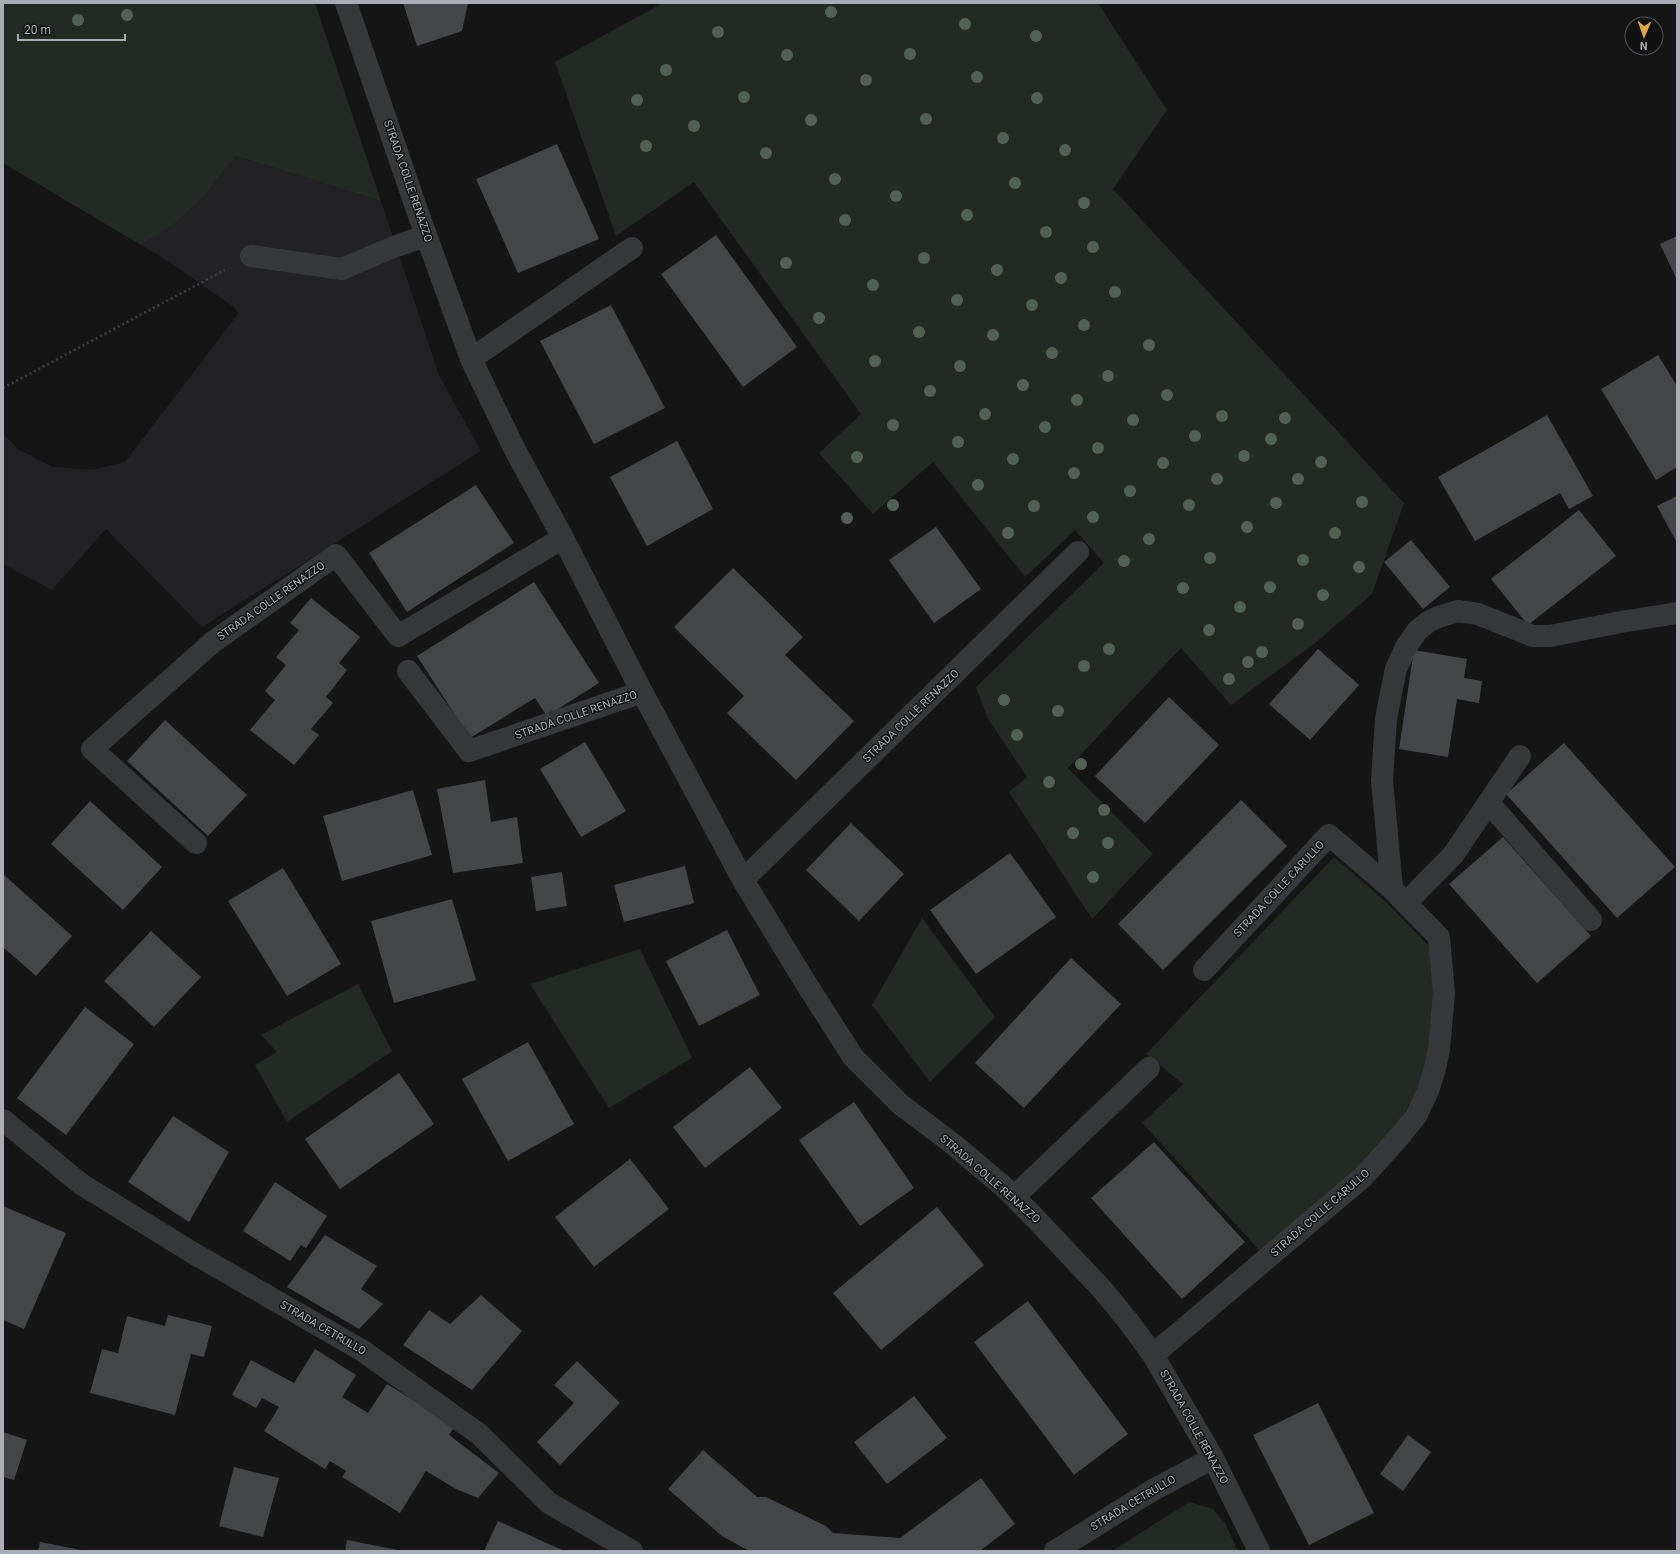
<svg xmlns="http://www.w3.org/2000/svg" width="1680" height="1554" viewBox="0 0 1680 1554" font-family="Roboto,sans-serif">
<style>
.built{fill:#222224}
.green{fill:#222a23}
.building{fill:#45464a}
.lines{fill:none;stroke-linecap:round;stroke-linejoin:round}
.path{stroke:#3d3f43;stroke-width:2.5;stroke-dasharray:2 3;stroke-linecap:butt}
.minor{stroke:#37383c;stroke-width:22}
.tree{fill:#516153}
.labels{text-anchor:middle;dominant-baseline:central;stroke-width:3;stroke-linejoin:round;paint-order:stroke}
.street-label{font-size:11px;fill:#a9adb6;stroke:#111112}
</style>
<rect width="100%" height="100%" fill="#161617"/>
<path class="built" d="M 236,156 L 381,201 L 439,375 L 481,451 L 202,627 L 106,529 L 52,590 L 3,564 L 3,434 L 18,449 L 53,467 L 92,470 L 125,462 L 238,314 L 235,308 L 171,263 L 141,245 L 171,227 L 202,198 Z"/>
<path class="green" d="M 3,3 L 315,3 L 381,201 L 236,156 L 202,198 L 171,227 L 141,245 L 3,163 Z
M 663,3 L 1098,3 L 1167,110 L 1113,189 L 1404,503 L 1372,594 L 1314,644 L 1231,705 L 1181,648 L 1068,768 L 1153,854 L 1092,919 L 1009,792 L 1027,777 L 987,717 L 976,687 L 1104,563 L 1075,530 L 1025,577 L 933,462 L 873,514 L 819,453 L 861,414 L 694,182 L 616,236 L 555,62 Z
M 1334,857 L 1388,904 L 1431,948 L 1436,1022 L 1420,1084 L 1393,1133 L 1367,1163 L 1261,1252 L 1142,1123 L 1183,1084 L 1146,1054 Z
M 922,918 L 995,1017 L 930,1082 L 872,1005 Z
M 640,949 L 692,1058 L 609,1108 L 530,984 Z
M 358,984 L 392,1051 L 287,1122 L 255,1065 L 277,1052 L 261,1035 Z
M 1189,1502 L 1213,1509 L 1225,1523 L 1238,1551 L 1112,1551 Z"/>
<path class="building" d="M 403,3 L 468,3 L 462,31 L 417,46 Z
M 557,144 L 599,239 L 518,273 L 476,179 Z
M 716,235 L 797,347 L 743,387 L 661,274 Z
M 1677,236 L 1677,280 L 1660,244 Z
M 611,305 L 665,408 L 594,444 L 540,341 Z
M 1658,355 L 1677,386 L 1677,467 L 1656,480 L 1601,389 Z
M 1547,415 L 1593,496 L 1569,509 L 1560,493 L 1475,541 L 1438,477 Z
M 677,441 L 713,509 L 647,546 L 610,477 Z
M 476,485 L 514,543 L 407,612 L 369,553 Z
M 1677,496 L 1677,543 L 1657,506 Z
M 1579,510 L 1616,556 L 1528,625 L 1491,579 Z
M 936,527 L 981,589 L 934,623 L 889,560 Z
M 1411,540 L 1450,587 L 1423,609 L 1384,562 Z
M 733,568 L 803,637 L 785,655 L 854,721 L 796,780 L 727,713 L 744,696 L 674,627 Z
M 534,582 L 599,683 L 547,716 L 535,698 L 470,738 L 417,656 Z
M 311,598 L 360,637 L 339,663 L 347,670 L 326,697 L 333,703 L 311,729 L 319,735 L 294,765 L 250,730 L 275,700 L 265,691 L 286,665 L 276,657 L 299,630 L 290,623 Z
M 1318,649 L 1359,685 L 1310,740 L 1269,704 Z
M 1414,650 L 1467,659 L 1464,678 L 1482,681 L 1479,703 L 1457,699 L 1448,757 L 1399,749 Z
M 1169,697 L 1219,745 L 1145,823 L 1095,776 Z
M 165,720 L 247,795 L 208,836 L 127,761 Z
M 585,742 L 626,811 L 581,837 L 540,769 Z
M 1564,743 L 1675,867 L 1617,918 L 1506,794 Z
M 485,780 L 491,822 L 517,817 L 523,863 L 453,873 L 437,789 Z
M 413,790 L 432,855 L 342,881 L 323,816 Z
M 1241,800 L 1287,846 L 1163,970 L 1118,924 Z
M 90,801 L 162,867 L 123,910 L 51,844 Z
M 851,823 L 904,874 L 859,921 L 806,870 Z
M 1503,837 L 1591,936 L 1537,983 L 1449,884 Z
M 1010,853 L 1056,917 L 976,974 L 930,910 Z
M 685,866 L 694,903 L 624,922 L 614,885 Z
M 283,868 L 341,964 L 287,996 L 228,901 Z
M 562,872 L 567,906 L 536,911 L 531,877 Z
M 3,874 L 72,936 L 36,976 L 3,947 Z
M 452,899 L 476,980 L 394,1003 L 371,921 Z
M 727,930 L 760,995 L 699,1026 L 666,961 Z
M 151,931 L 201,977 L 154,1027 L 104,981 Z
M 1071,958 L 1121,1004 L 1024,1108 L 975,1063 Z
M 85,1007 L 134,1044 L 66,1135 L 17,1098 Z
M 528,1042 L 574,1124 L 508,1161 L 462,1079 Z
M 750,1067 L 782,1108 L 705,1168 L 673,1127 Z
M 399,1073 L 434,1124 L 340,1189 L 305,1139 Z
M 854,1102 L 914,1188 L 860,1226 L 799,1140 Z
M 173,1116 L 229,1152 L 189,1222 L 128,1182 Z
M 1154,1142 L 1245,1242 L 1182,1299 L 1091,1198 Z
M 630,1159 L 669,1209 L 594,1267 L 555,1217 Z
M 275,1182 L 327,1216 L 306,1248 L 301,1245 L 290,1261 L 243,1231 Z
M 3,1206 L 66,1233 L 24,1329 L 3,1320 Z
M 937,1207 L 984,1265 L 881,1350 L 833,1293 Z
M 325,1235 L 377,1266 L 361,1289 L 383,1304 L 359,1329 L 287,1287 Z
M 481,1295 L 522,1331 L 472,1390 L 403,1345 L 429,1310 L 450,1324 Z
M 1028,1301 L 1128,1434 L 1074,1475 L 974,1342 Z
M 168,1315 L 212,1326 L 204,1357 L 191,1354 L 175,1415 L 90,1393 L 102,1349 L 118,1353 L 127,1316 L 165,1326 Z
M 315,1349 L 356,1375 L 342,1397 L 368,1413 L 387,1384 L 455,1426 L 449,1435 L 499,1473 L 478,1498 L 456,1489 L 426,1471 L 400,1513 L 342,1477 L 346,1471 L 330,1461 L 325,1469 L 264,1431 L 279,1407 L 262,1398 L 256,1408 L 232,1395 L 251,1360 L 294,1383 Z
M 577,1361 L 620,1403 L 560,1465 L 537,1442 L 574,1403 L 554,1385 Z
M 914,1396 L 947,1438 L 887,1484 L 854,1442 Z
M 1318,1403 L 1374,1513 L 1309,1545 L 1253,1435 Z
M 3,1432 L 27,1440 L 14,1480 L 3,1477 Z
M 1408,1435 L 1431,1452 L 1403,1491 L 1380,1474 Z
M 703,1450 L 757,1497 L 766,1497 L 826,1526 L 833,1533 L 900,1538 L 981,1478 L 1015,1524 L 980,1551 L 749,1551 L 722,1536 L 668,1489 Z
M 234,1467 L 279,1478 L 263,1537 L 219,1526 Z
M 498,1521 L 564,1551 L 484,1551 Z
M 347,1540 L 398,1550 L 398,1551 L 345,1551 Z
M 40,1542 L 81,1550 L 81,1551 L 38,1551 Z"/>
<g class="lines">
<path class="path" d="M 3,388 L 225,270"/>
<path class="minor" d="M 346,3 L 418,213 L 471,359 L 514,448 L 563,538 L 642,692 L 743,880 L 802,977 L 853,1057 L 900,1104 L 953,1144 L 1004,1187 L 1034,1217 L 1101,1288 L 1129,1322 L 1153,1355 L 1213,1458 L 1259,1551
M 251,256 L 342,269 L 396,246 L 426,236
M 471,359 L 632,248
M 408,671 L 469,751 L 642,692
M 1489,803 L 1591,920
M 196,843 L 92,749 L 213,642 L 336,555 L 398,636 L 563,538
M 743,880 L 1078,552
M 1406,903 L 1453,855 L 1520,756
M 1204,970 L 1329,835 L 1392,889
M 3,1120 L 81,1184 L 193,1253 L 363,1351 L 479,1434 L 549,1503 L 632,1551
M 1014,1197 L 1149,1068
M 1153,1355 L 1364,1176 L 1400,1136 L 1416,1116 L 1428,1091 L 1434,1072 L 1439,1050 L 1444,993 L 1439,937 L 1392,889 L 1382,780 L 1386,720 L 1391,693 L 1396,669 L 1406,647 L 1417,631 L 1428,622 L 1438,617 L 1458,611 L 1478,614 L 1533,636 L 1550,636 L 1621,622 L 1677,613
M 1055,1551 L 1153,1490 L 1213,1458"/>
</g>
<g class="tree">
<circle cx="831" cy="12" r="6"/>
<circle cx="127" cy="15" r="6"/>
<circle cx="78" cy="20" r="6"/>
<circle cx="965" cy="24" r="6"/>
<circle cx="718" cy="32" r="6"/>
<circle cx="1036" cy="36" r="6"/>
<circle cx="910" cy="54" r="6"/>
<circle cx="787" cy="55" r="6"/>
<circle cx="666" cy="70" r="6"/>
<circle cx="977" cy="77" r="6"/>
<circle cx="866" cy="80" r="6"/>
<circle cx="744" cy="97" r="6"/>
<circle cx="1037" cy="98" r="6"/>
<circle cx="637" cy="100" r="6"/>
<circle cx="926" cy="119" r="6"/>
<circle cx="811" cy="120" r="6"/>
<circle cx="694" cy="126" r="6"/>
<circle cx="1003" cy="138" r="6"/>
<circle cx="646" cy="146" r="6"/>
<circle cx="1065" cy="150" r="6"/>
<circle cx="766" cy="153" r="6"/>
<circle cx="835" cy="179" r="6"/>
<circle cx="1015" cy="183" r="6"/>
<circle cx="896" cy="196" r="6"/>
<circle cx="1084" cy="203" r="6"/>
<circle cx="967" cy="215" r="6"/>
<circle cx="845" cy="220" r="6"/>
<circle cx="1046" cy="232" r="6"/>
<circle cx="1093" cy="247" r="6"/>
<circle cx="924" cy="258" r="6"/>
<circle cx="786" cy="263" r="6"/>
<circle cx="997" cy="270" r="6"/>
<circle cx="1061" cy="278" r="6"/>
<circle cx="873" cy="285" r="6"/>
<circle cx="1115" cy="292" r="6"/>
<circle cx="957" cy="300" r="6"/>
<circle cx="1032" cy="305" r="6"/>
<circle cx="819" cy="318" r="6"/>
<circle cx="1084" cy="325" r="6"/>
<circle cx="919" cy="332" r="6"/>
<circle cx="993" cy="335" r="6"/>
<circle cx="1149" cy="345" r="6"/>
<circle cx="1052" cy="353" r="6"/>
<circle cx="875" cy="361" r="6"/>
<circle cx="960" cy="366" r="6"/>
<circle cx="1108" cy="376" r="6"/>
<circle cx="1023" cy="385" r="6"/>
<circle cx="930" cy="391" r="6"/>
<circle cx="1167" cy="395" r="6"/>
<circle cx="1077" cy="400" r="6"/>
<circle cx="985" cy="414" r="6"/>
<circle cx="1222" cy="416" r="6"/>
<circle cx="1285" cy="418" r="6"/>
<circle cx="1133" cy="420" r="6"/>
<circle cx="893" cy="425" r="6"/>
<circle cx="1045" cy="427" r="6"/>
<circle cx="1195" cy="436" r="6"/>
<circle cx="1271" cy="439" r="6"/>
<circle cx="958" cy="442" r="6"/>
<circle cx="1098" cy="448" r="6"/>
<circle cx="1244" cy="456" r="6"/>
<circle cx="857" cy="457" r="6"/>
<circle cx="1013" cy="459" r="6"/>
<circle cx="1321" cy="462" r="6"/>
<circle cx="1163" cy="463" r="6"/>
<circle cx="1074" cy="473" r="6"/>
<circle cx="1217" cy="479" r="6"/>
<circle cx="1298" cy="479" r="6"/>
<circle cx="978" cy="485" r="6"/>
<circle cx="1130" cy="491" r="6"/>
<circle cx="1362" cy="502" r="6"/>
<circle cx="1276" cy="503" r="6"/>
<circle cx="893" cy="505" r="6"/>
<circle cx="1189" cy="505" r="6"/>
<circle cx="1034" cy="506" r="6"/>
<circle cx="1093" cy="517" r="6"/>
<circle cx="847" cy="518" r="6"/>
<circle cx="1247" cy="527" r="6"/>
<circle cx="1008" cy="533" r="6"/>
<circle cx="1335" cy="533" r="6"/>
<circle cx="1149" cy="539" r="6"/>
<circle cx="1210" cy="558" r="6"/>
<circle cx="1303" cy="560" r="6"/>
<circle cx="1124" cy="561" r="6"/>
<circle cx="1359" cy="567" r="6"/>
<circle cx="1270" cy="587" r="6"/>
<circle cx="1183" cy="588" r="6"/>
<circle cx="1323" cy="595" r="6"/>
<circle cx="1240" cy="607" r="6"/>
<circle cx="1298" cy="624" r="6"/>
<circle cx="1209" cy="630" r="6"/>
<circle cx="1109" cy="649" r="6"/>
<circle cx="1262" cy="652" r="6"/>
<circle cx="1248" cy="662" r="6"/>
<circle cx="1084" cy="666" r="6"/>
<circle cx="1229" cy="679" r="6"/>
<circle cx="1004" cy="700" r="6"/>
<circle cx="1058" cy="711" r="6"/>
<circle cx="1017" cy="735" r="6"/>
<circle cx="1081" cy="764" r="6"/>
<circle cx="1049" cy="782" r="6"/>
<circle cx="1104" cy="810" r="6"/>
<circle cx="1073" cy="833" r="6"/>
<circle cx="1108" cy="843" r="6"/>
<circle cx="1093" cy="877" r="6"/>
</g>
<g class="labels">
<g class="street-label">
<text transform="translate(408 181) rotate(71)">STRADA COLLE RENAZZO</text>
<text transform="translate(271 601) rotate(-35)">STRADA COLLE RENAZZO</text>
<text transform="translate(576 715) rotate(-19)">STRADA COLLE RENAZZO</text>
<text transform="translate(911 716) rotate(-44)">STRADA COLLE RENAZZO</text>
<text transform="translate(1279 889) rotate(-47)">STRADA COLLE CARULLO</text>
<text transform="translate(990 1179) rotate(41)">STRADA COLLE RENAZZO</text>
<text transform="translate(1320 1213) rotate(-41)">STRADA COLLE CARULLO</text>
<text transform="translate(323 1328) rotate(30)">STRADA CETRULLO</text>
<text transform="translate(1194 1427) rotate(61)">STRADA COLLE RENAZZO</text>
<text transform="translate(1133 1503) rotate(-31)">STRADA CETRULLO</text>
</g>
</g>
<rect width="1680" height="1554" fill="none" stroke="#a9adb6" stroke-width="8"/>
<g transform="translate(1644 36) rotate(182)"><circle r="19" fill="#111112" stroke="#4e4f54"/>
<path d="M0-3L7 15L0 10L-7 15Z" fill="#dda948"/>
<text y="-6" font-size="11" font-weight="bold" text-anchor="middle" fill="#a9adb6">N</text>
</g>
<path d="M18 34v6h107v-6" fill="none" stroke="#a9adb6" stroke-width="2"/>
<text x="24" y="34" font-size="12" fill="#a9adb6" stroke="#111112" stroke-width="3" paint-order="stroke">20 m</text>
</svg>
